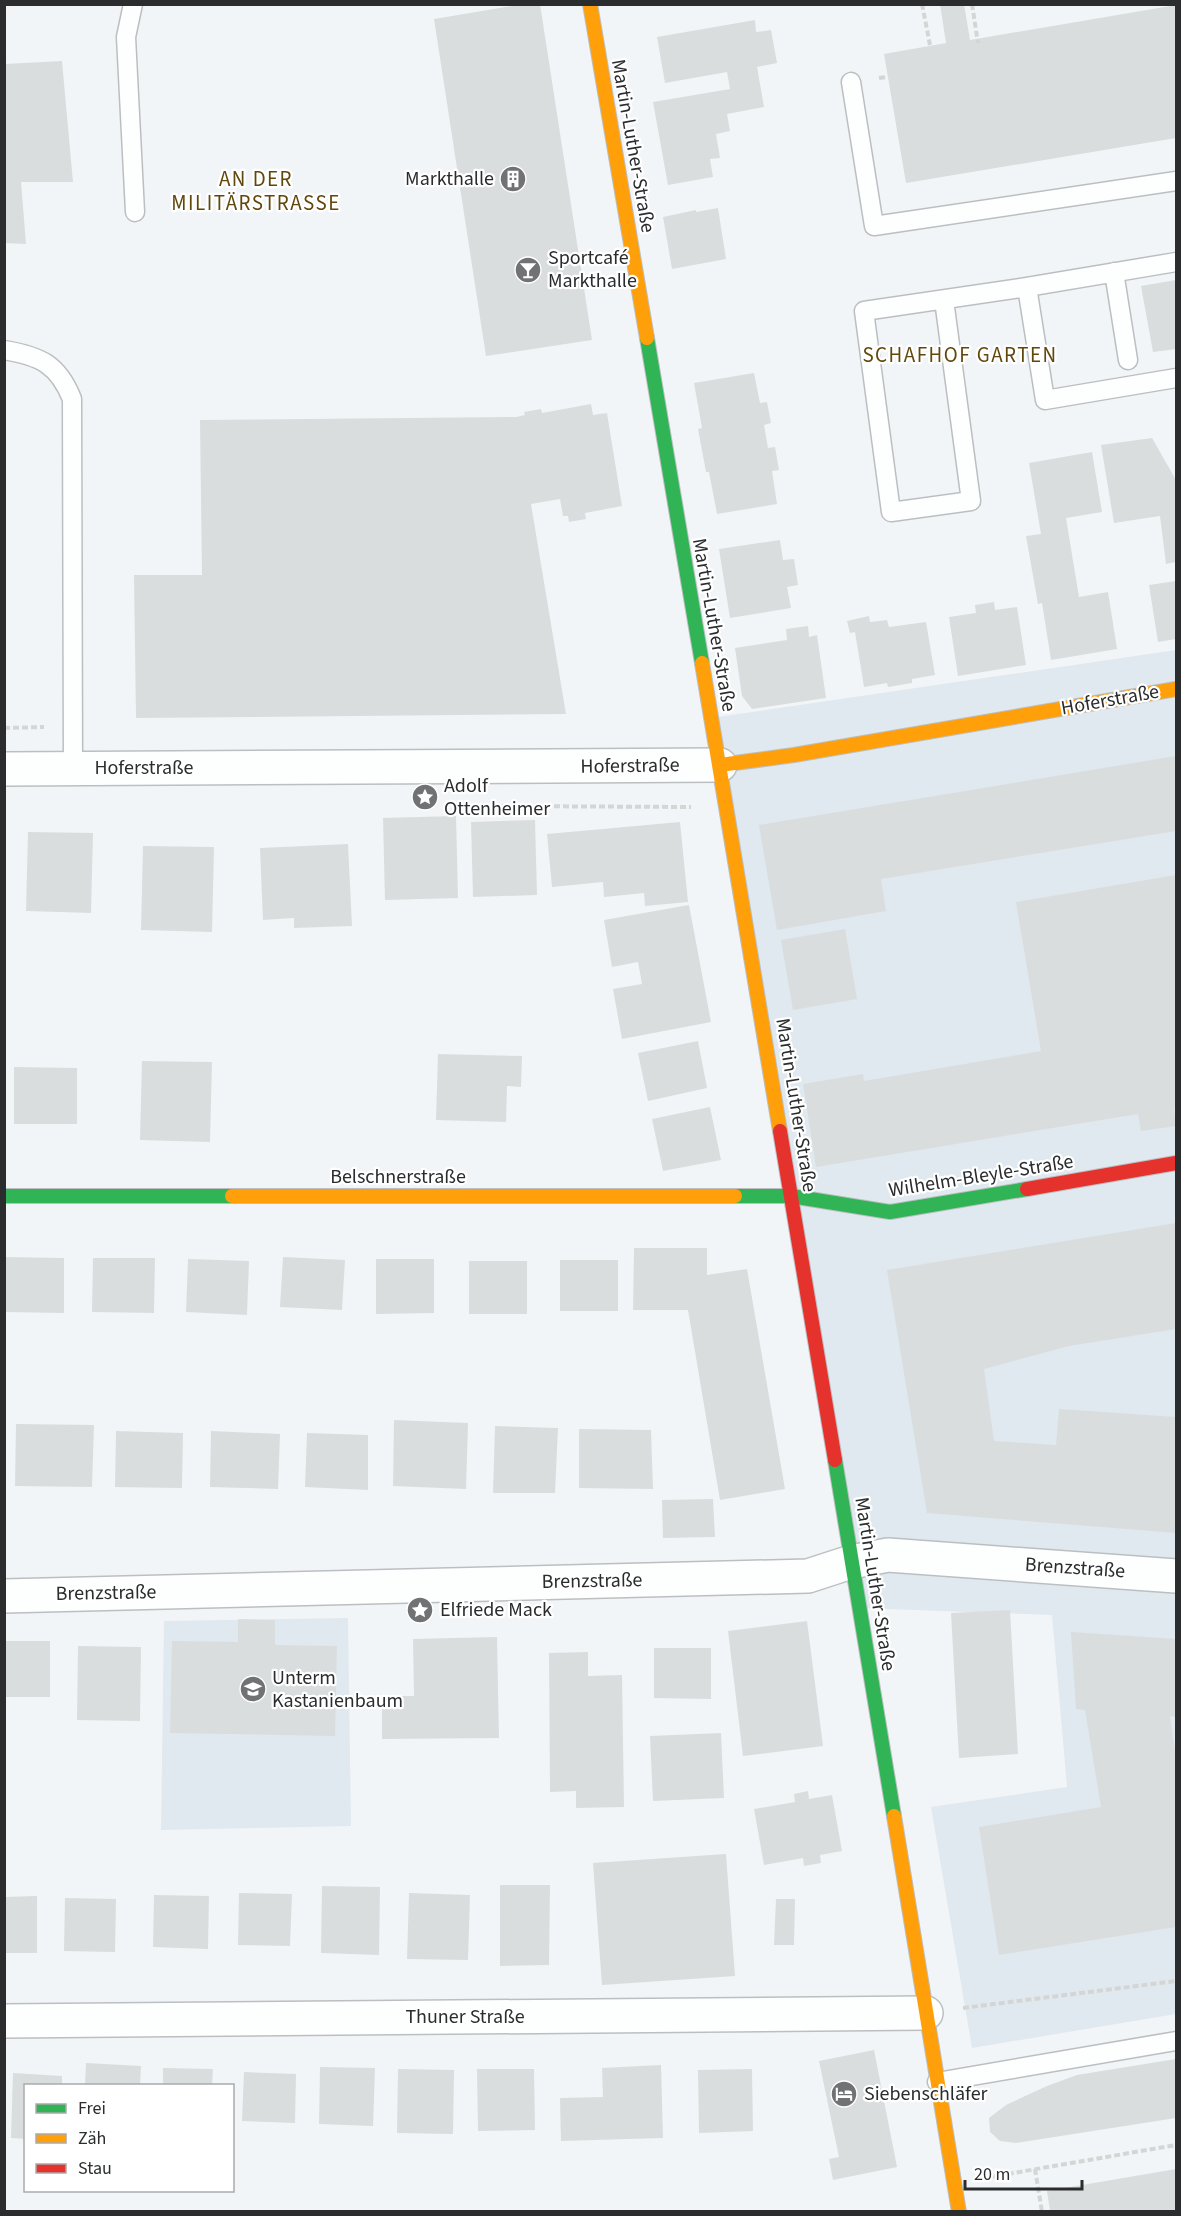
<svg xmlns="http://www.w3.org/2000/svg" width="1181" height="2216" viewBox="0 0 1181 2216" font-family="'Source Sans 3',sans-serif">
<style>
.built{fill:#e0e9ef}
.building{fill:#daddde}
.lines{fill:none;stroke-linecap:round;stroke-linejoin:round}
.lane-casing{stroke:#bcbfc1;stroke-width:21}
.street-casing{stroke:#bcbfc1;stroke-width:36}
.fast-casing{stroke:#bcbfc1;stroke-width:16}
.slow-casing{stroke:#bcbfc1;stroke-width:16}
.jam-casing{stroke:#bcbfc1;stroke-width:16}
.path{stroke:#d4d6d6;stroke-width:4;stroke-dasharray:6 3;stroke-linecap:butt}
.lane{stroke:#fdfefe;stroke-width:18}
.street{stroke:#fdfefe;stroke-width:33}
.fast{stroke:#30b455;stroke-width:14}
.slow{stroke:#ff9f0a;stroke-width:14}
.jam{stroke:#e5322d;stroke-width:14}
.labels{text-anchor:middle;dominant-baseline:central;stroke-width:4.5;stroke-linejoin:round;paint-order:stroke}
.street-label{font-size:20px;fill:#2a2c2d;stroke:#fff}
.poi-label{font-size:20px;fill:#2a2c2d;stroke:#fff;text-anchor:start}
.neighbourhood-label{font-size:21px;letter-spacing:1.5px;fill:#61470b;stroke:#fff}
</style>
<rect width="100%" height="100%" fill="#f2f5f8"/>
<path class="built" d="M 1176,650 L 1176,2014 L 972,2048 L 931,1807 L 1067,1787 L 1052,1615 L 859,1608 L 711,718 Z
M 348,1618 L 351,1826 L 161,1830 L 164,1621 Z"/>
<path class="building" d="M 524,4 L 540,4 L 592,340 L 486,356 L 434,19 Z
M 940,4 L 964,4 L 970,40 L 1176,5 L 1176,138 L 906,183 L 884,54 L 946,43 Z
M 755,20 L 756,32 L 771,30 L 777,63 L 757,67 L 764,107 L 727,114 L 730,131 L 716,134 L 720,158 L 710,159 L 713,177 L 668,185 L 653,102 L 730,89 L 727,72 L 665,83 L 657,37 Z
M 62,61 L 73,182 L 21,182 L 26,244 L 4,243 L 4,64 Z
M 718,208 L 726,259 L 672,269 L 663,217 L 696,210 L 696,212 Z
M 1176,280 L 1176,349 L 1153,352 L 1141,286 Z
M 754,373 L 760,403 L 767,402 L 771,423 L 764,425 L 768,448 L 775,447 L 779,470 L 772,471 L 777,504 L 717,514 L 709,472 L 706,472 L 698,429 L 702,428 L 694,383 Z
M 591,404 L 593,415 L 607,413 L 622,506 L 585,513 L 586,519 L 569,522 L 568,516 L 563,516 L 560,499 L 531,504 L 566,714 L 136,718 L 134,575 L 202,575 L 200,420 L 516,417 L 525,415 L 524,412 L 541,409 L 542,413 Z
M 1152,438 L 1176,480 L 1176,562 L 1166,564 L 1160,516 L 1114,523 L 1101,445 Z
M 1092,452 L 1102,512 L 1066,518 L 1079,597 L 1108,592 L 1117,649 L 1051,660 L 1042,603 L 1038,604 L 1026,536 L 1041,534 L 1029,463 Z
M 780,540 L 783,560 L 794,559 L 798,585 L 787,587 L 791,608 L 730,618 L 719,549 Z
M 1176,581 L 1176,639 L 1158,642 L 1149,585 Z
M 994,602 L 995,610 L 1017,607 L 1026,665 L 958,676 L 949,617 L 976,613 L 975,605 Z
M 869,616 L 870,622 L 887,620 L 889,627 L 926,622 L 935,675 L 912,679 L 912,683 L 888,687 L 887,683 L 864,687 L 855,632 L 850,633 L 847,621 Z
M 808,626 L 809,637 L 817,635 L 826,698 L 752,709 L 742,696 L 735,648 L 787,640 L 786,629 Z
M 1176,756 L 1176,831 L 881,879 L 886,911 L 777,930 L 759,825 Z
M 456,816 L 458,898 L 385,900 L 383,818 Z
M 535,820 L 537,895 L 473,897 L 471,822 Z
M 680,822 L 688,902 L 645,906 L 644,893 L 604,897 L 603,882 L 552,887 L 547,834 Z
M 28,832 L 93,833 L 91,913 L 26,911 Z
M 348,844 L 352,926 L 294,928 L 294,918 L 263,920 L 260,848 Z
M 143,846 L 214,847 L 212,932 L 141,930 Z
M 1176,875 L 1176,1107 L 1174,1108 L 1176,1126 L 1141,1131 L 1138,1114 L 816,1167 L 803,1084 L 863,1074 L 864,1081 L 1041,1051 L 1016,902 Z
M 689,905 L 711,1022 L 622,1039 L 613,989 L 642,984 L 638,962 L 612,967 L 604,920 Z
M 845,929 L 857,999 L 793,1010 L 781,940 Z
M 698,1041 L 707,1088 L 648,1101 L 638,1053 Z
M 438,1054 L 522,1056 L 521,1087 L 507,1086 L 506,1122 L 436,1120 Z
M 142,1061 L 212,1062 L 210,1142 L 140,1140 Z
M 14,1067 L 77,1068 L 77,1124 L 14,1124 Z
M 710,1107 L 721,1160 L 663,1171 L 652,1119 Z
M 1176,1223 L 1176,1329 L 1069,1346 L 984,1369 L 994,1441 L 1056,1445 L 1059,1409 L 1176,1417 L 1176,1533 L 927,1513 L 887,1270 Z
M 634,1248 L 707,1248 L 707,1275 L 747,1269 L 785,1489 L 720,1500 L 688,1310 L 633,1310 Z
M 4,1257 L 64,1258 L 64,1313 L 4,1312 Z
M 283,1257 L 345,1260 L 342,1310 L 280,1307 Z
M 93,1258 L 155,1258 L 154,1313 L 92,1312 Z
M 188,1259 L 249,1261 L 247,1315 L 186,1312 Z
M 376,1259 L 434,1259 L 434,1313 L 376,1314 Z
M 560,1260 L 618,1260 L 618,1311 L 560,1311 Z
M 469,1261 L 527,1261 L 527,1314 L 469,1314 Z
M 394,1420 L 468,1423 L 466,1489 L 393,1486 Z
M 16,1424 L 94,1425 L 92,1487 L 15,1486 Z
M 495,1426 L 558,1428 L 555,1493 L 493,1493 Z
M 579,1429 L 651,1430 L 653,1489 L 579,1488 Z
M 116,1431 L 183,1433 L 182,1488 L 115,1487 Z
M 211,1431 L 280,1434 L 278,1489 L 210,1487 Z
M 307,1433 L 368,1435 L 368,1490 L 305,1487 Z
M 713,1499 L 715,1537 L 663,1538 L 662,1500 Z
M 1010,1610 L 1018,1754 L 959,1758 L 951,1613 Z
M 238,1619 L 275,1620 L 275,1645 L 337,1646 L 335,1736 L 170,1733 L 172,1641 L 238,1642 Z
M 807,1621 L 823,1746 L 743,1756 L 728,1631 Z
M 1071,1632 L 1176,1639 L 1176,1717 L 1170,1716 L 1176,1759 L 1176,1927 L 999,1955 L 979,1827 L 1101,1807 L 1085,1710 L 1076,1709 Z
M 497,1637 L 499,1738 L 382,1739 L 382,1696 L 414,1696 L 413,1639 Z
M 4,1641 L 50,1641 L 50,1697 L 4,1697 Z
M 78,1646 L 141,1647 L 140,1721 L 77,1720 Z
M 654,1648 L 711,1648 L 711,1699 L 654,1698 Z
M 588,1652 L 588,1676 L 622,1675 L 624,1807 L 576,1808 L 576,1791 L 550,1792 L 549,1653 Z
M 721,1733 L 724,1798 L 653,1801 L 650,1736 Z
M 808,1791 L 809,1799 L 832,1795 L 842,1851 L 820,1855 L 821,1863 L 804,1866 L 803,1858 L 764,1865 L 754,1809 L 795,1802 L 794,1794 Z
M 726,1854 L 735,1976 L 602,1985 L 593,1863 Z
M 500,1885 L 550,1885 L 549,1965 L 500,1966 Z
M 322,1886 L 380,1887 L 379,1955 L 321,1953 Z
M 239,1893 L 292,1894 L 290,1946 L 238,1945 Z
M 409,1893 L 470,1895 L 468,1960 L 407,1959 Z
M 154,1895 L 209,1896 L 208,1949 L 153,1947 Z
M 37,1896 L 37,1953 L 4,1953 L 4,1897 Z
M 65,1898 L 116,1899 L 115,1952 L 64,1951 Z
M 776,1899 L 795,1899 L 794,1945 L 774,1945 Z
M 874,2050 L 897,2167 L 833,2180 L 829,2159 L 839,2157 L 819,2061 Z
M 1176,2059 L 1176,2118 L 1016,2143 L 1000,2141 L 990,2132 L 989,2118 L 1006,2105 L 1047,2086 L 1077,2075 Z
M 86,2063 L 141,2066 L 140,2085 L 85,2085 Z
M 661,2065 L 663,2138 L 561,2141 L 560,2098 L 603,2097 L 602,2068 Z
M 320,2067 L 375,2068 L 373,2126 L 319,2124 Z
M 163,2068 L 213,2069 L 212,2085 L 163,2085 Z
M 398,2069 L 454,2070 L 453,2134 L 397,2133 Z
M 477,2069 L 534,2069 L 535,2130 L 478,2131 Z
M 752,2069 L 753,2131 L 699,2133 L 698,2070 Z
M 244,2072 L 296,2074 L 295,2123 L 242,2121 Z
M 13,2073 L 62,2076 L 62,2085 L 26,2085 L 26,2139 L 11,2138 Z
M 1176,2169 L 1176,2211 L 1050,2211 L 1047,2191 Z"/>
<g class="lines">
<defs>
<path id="lane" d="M 133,4 L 126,37 L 135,212
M 851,82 L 874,226 L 1176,181
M 1114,272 L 1128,360
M 1027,287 L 1045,400 L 1176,378
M 944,300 L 971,501 L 891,512 L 864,311 L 1027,287 L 1176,262
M 4,350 C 40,356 58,364 72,399 L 73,768
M 937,2082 L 1176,2041"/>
<path id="street" d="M 4,769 L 720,765
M 4,1596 L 808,1576 L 851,1562 L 888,1555 L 1176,1576
M 4,2021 L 926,2013"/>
<path id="fast" d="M 647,338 L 702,663
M 4,1196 L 232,1196
M 735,1196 L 791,1196 L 890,1212 L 1027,1189
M 835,1460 L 894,1816"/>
<path id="slow" d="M 590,4 L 647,338
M 702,663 L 780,1131
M 720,765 L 794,755 L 1176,689
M 232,1196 L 735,1196
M 894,1816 L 959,2212"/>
<path id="jam" d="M 780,1131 L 835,1460
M 1027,1189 L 1176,1163"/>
</defs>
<use href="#lane" class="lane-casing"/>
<use href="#street" class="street-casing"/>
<use href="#fast" class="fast-casing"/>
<use href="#slow" class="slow-casing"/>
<use href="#jam" class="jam-casing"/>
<path class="path" d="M 922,4 L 930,45
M 972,4 L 978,43
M 879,78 L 888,77
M 4,728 L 44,727
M 491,806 L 691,807
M 963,2008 L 1176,1981
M 1035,2169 L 1042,2212
M 990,2177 L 1176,2145"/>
<use href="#lane" class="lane"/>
<use href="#street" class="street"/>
<use href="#fast" class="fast"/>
<use href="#slow" class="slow"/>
<use href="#jam" class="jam"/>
</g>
<defs>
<symbol id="building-disc" viewBox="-11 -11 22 22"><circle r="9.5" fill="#707274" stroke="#fff"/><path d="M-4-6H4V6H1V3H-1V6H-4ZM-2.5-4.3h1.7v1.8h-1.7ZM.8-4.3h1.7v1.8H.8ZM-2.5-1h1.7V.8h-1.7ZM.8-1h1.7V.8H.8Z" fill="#fff"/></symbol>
<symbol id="bar-disc" viewBox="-11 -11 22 22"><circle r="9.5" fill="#707274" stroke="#fff"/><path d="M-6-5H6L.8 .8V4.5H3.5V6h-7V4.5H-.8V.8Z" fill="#fff"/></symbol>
<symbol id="sight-disc" viewBox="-11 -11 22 22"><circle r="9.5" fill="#707274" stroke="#fff"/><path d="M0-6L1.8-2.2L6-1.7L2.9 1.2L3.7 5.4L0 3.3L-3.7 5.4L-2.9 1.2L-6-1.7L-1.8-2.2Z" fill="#fff"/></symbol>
<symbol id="school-disc" viewBox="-11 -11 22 22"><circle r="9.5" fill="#707274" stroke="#fff"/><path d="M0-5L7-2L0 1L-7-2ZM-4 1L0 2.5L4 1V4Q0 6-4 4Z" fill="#fff"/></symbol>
<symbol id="hotel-disc" viewBox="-11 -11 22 22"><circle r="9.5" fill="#707274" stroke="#fff"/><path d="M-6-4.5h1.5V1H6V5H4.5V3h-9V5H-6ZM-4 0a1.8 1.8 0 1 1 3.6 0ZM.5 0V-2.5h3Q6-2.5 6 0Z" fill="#fff"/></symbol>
</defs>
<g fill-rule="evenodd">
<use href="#building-disc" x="498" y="164" width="30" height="30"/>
<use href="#bar-disc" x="513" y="255" width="30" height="30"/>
<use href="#sight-disc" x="410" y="782" width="30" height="30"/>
<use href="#sight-disc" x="405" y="1595" width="30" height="30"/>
<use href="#school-disc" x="238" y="1674" width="30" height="30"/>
<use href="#hotel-disc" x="829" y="2079" width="30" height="30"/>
</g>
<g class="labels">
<g class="street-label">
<text transform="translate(633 146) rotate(80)">Martin-Luther-Straße</text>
<text transform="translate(714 625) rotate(80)">Martin-Luther-Straße</text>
<text transform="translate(1110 700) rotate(-10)">Hoferstraße</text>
<text transform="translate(630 766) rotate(-1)">Hoferstraße</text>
<text x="144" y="768">Hoferstraße</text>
<text transform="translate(796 1105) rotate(81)">Martin-Luther-Straße</text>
<text transform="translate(981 1176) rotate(-9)">Wilhelm-Bleyle-Straße</text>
<text x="398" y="1177">Belschnerstraße</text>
<text transform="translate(1075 1568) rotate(4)">Brenzstraße</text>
<text transform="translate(592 1581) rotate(-1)">Brenzstraße</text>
<text transform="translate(875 1584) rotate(81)">Martin-Luther-Straße</text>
<text transform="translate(106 1593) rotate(-1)">Brenzstraße</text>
<text x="465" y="2017">Thuner Straße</text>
</g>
<g class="poi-label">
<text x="494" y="179" text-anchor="end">Markthalle</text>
<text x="548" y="258">Sportcafé<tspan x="548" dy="23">Markthalle</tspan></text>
<text x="444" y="786">Adolf<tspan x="444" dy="23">Ottenheimer</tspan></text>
<text x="440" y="1610">Elfriede Mack</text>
<text x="272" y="1678">Unterm<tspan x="272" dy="23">Kastanienbaum</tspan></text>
<text x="864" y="2094">Siebenschläfer</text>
</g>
<g class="neighbourhood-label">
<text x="256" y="179">AN DER<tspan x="256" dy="24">MILITÄRSTRASSE</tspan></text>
<text x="960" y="355">SCHAFHOF GARTEN</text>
</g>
</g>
<rect width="1181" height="2216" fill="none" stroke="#2a2c2d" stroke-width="12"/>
<rect x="24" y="2084" width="210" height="108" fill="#ffffff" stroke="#aaabab" stroke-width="1.5"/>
<rect x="36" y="2104" width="30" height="9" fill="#30b455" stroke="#aaabab" stroke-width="1.5"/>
<text x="78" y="2114" font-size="18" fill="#2a2c2d">Frei</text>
<rect x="36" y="2134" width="30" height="9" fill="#ff9f0a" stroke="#aaabab" stroke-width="1.5"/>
<text x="78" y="2144" font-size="18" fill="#2a2c2d">Zäh</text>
<rect x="36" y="2164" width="30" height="9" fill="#e5322d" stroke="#aaabab" stroke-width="1.5"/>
<text x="78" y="2174" font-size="18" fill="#2a2c2d">Stau</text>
<path d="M965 2180v9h117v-9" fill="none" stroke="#2a2c2d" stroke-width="3"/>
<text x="974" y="2180" font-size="18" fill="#2a2c2d" stroke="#ffffff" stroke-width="4.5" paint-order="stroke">20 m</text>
</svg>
